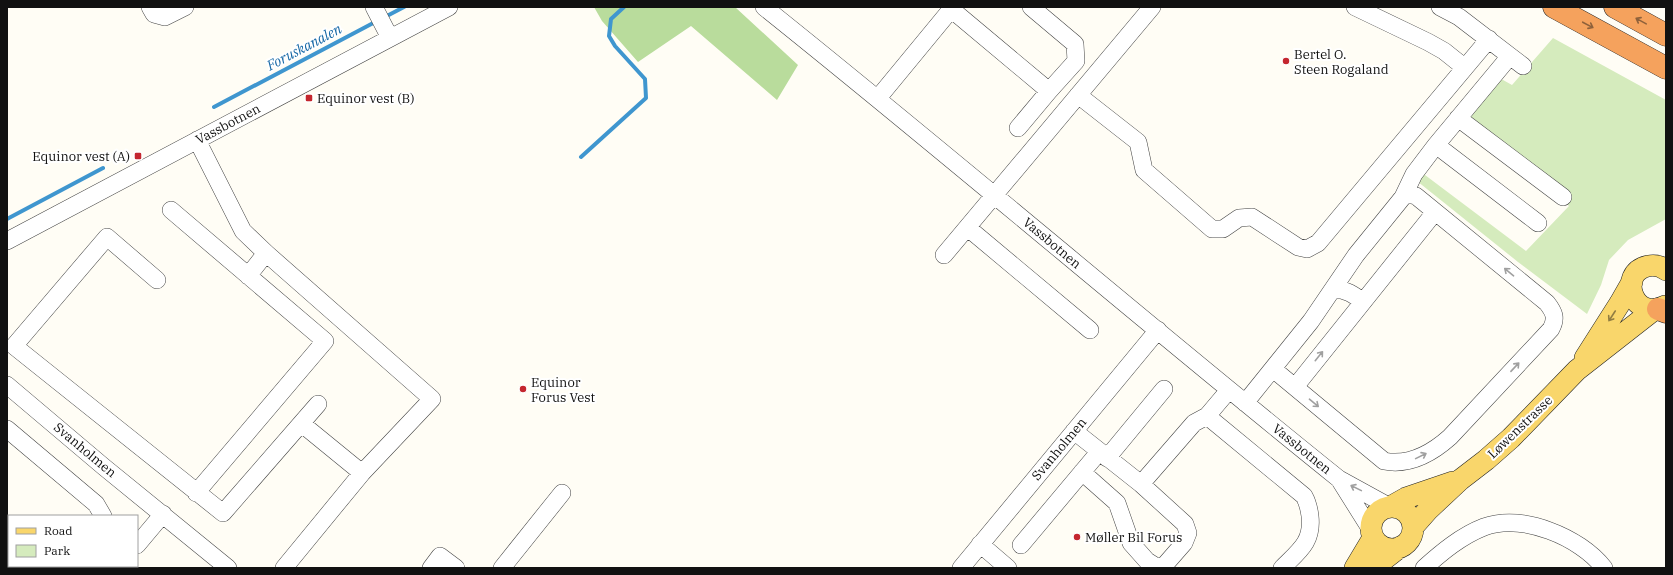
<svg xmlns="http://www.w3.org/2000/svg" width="1673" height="575" viewBox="0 0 1673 575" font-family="'IBM Plex Serif',serif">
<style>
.green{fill:#d5ebbd}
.forest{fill:#b9dc9c}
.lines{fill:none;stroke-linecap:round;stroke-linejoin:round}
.stream{stroke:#3f96cf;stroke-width:4}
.minor-casing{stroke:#444;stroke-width:18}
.major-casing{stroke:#222;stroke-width:22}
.highway-casing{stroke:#222;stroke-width:23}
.minor{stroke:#fff;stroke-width:17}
.major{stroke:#f9d66b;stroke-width:21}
.highway{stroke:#f5a25d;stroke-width:22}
.oneway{stroke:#8e613b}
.oneway2{stroke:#a0a0a0}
.oneway3{stroke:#917d42}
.poi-dot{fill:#c4262e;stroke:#fff;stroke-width:1.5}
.labels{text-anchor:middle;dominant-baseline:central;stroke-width:4;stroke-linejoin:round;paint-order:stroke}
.poi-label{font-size:13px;fill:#111;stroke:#fff;text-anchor:start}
.street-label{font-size:13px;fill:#111;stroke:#fff}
.water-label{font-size:14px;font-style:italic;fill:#1768a6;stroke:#fff}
</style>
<rect width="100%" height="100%" fill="#fffdf5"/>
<path class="green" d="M 1553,38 L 1666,100 L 1666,219 L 1628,240 L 1609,260 L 1601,285 L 1587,314 L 1518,262 L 1412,177 L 1421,172 L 1526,251 L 1569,206 L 1454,112 L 1487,71 L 1512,85 Z"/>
<path class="forest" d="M 594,7 L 735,7 L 798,65 L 777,100 L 691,26 L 638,62 L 602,21 Z"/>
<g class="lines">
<path class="stream" d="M 383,18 L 404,7
M 214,107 L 377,21
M 581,157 L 646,98 L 645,79 L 615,46 L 609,36 L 611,19 L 624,7
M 7,219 L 103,168"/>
<defs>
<path id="minor" d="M 150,7 L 154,14 L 165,17 L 185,7
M 374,7 L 390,38
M 764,7 C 958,162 1146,324 1339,479
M 1355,7 L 1428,42 L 1444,51 L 1464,67
M 1440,7 L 1459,17 L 1523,66
M 951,9 L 1049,91 L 1076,61 L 1075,44 L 1031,7
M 1078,95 L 1138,142 L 1144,170 L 1212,229 L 1223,229 L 1239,218 L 1252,217 L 1298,247 L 1307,249 L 1318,243 L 1489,39
M 878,98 L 953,7
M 1458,118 L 1563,197
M 1018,128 L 1049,91
M 197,140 L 243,231 L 266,253 L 432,399 L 362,473 L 284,568
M 1436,145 L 1538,223
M 1403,197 L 1414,174 L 1436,145 L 1510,56
M 171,210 L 325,341 L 196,493
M 968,228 L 1090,330
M 7,241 L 449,7
M 944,255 L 1152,7
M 248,276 L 266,253
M 157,280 L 107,237 L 14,346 L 223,513 L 318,404
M 1334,289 C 1347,290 1353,294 1363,302
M 7,385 L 104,467 L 228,568
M 1295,387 L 1435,212
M 1245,403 L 1311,321 L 1356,255 L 1403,197 L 1409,194 L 1416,196 L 1547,303 C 1554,312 1557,318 1551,329 L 1450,437 C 1431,454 1409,466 1384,461 L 1273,369
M 1207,416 L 1304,496 C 1308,503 1309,508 1310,516 C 1313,542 1299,551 1282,568
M 302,424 L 362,473
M 7,429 L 96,504 L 103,516
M 1074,431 L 1141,484 L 1185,524 L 1188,533 L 1184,543 L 1163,567 L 1155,566 L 1147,561 L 1131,543 L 1117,503 L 1082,472
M 1107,458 L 1164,389
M 1141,484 L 1194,423 L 1207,416 L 1229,390
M 1371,530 L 1339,479 L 1390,507
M 980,544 L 1008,568
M 137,545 L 163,514
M 1021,545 L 1099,452
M 67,568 L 69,566
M 118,568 L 119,566
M 431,568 L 440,556 L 456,568
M 502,568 L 562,493
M 961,568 L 1158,330
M 1424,568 C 1442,552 1461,536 1484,527 C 1522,513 1580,537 1604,568"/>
<path id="major" d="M 1665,306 C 1634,323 1616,273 1648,266 C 1654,265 1661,266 1666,270
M 1585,358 L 1620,303 L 1632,282
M 1390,507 L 1406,498 L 1453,482
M1371 528a21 21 0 1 1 42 0a21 21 0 1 1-42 0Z
M 1413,527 L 1428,510 L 1460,480 L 1486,460 L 1511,438 L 1577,370 L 1655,309
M 1355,568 L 1373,538
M 1373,568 L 1400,547"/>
<path id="highway" d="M 1554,7 L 1666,68
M 1615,7 L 1666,35
M 1658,309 L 1666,312"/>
</defs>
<use href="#minor" class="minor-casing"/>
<use href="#major" class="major-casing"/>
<use href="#highway" class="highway-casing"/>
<use href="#minor" class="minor"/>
<use href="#major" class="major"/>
<use href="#highway" class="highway"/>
</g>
<defs><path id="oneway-shaft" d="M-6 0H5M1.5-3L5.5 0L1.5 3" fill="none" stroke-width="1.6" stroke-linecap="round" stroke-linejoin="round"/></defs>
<g class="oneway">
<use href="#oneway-shaft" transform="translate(1641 21) rotate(-151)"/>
<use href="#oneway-shaft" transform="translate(1588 25) rotate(28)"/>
</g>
<g class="oneway2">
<use href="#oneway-shaft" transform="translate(1509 272) rotate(-140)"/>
<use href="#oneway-shaft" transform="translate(1319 356) rotate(-51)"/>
<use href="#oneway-shaft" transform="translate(1515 367) rotate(-47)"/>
<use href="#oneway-shaft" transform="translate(1314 403) rotate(40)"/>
<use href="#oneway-shaft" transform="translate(1421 456) rotate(-26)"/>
<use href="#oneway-shaft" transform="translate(1356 488) rotate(-154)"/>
</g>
<use class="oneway3" href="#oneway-shaft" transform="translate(1612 316) rotate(123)"/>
<g class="poi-dot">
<circle cx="1286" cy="61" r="4"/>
<rect x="305" y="94" width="8" height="8" rx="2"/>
<rect x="134" y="152" width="8" height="8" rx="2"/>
<circle cx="523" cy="389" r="4"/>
<circle cx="1077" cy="537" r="4"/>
</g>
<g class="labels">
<g class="poi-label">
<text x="1294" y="54">Bertel O.<tspan x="1294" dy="15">Steen Rogaland</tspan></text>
<text x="317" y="98">Equinor vest (B)</text>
<text x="130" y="156" text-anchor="end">Equinor vest (A)</text>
<text x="531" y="382">Equinor<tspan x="531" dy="15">Forus Vest</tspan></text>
<text x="1085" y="537">Møller Bil Forus</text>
</g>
<g class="street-label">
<text transform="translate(228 124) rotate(-28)">Vassbotnen</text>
<text transform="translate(1052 243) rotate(40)">Vassbotnen</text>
<text transform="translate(1520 427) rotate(-44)">Løwenstrasse</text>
<text transform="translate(1059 449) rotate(-50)">Svanholmen</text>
<text transform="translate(1302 449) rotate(39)">Vassbotnen</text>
<text transform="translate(85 450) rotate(40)">Svanholmen</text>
</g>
<g class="water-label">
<text transform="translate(304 47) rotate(-28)">Foruskanalen</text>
</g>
</g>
<rect width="1673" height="575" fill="none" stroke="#111111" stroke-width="16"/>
<rect x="8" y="515" width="130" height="52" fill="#ffffff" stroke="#a0a0a0"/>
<rect x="16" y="528" width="20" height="6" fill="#f9d66b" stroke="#a0a0a0"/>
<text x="44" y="535" font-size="12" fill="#111111">Road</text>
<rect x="16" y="545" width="20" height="12" fill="#d5ebbd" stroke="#a0a0a0"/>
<text x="44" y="555" font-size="12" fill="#111111">Park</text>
</svg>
